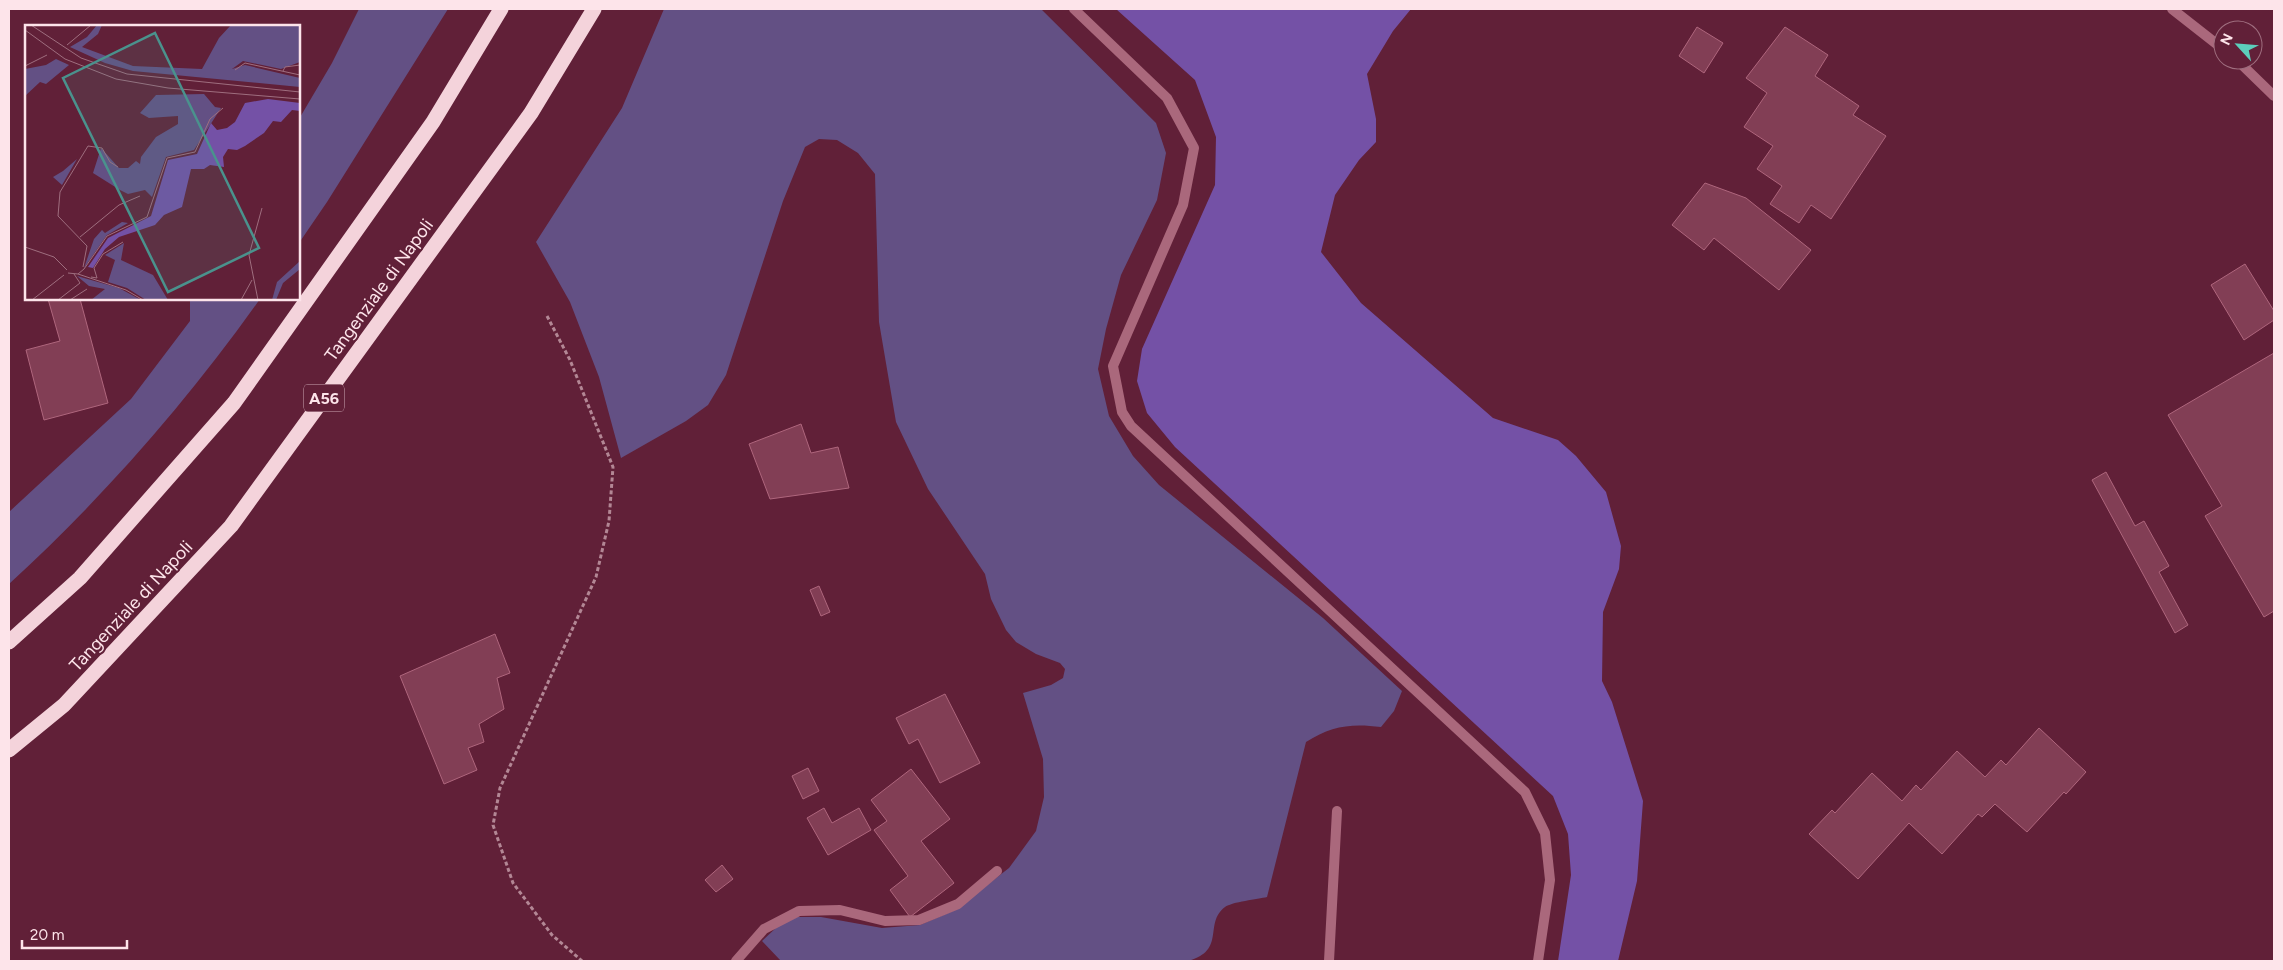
<svg xmlns="http://www.w3.org/2000/svg" width="2283" height="970" viewBox="0 0 2283 970" font-family="Figtree,sans-serif">
<style>
.green{fill:#635084}
.forest{fill:#7451a6}
.building{fill:#823e55;stroke:#af667d}
.lines{fill:none;stroke-linecap:round;stroke-linejoin:round}
.path{stroke:#b38795;stroke-width:3;stroke-dasharray:4 2.5;stroke-linecap:butt}
.minor{stroke:#aa687c;stroke-width:10}
.motorway{stroke:#f4d3db;stroke-width:15}
.labels{text-anchor:middle;dominant-baseline:central;stroke-width:4;stroke-linejoin:round;paint-order:stroke}
.shield{fill:#612038;stroke:#cea9b5;stroke-width:1}
.shield-label{font-size:16px;font-weight:bold;fill:#fde4ea}
.street-label{font-size:18px;fill:#fde4ea;stroke:#612038}
.inset-road{fill:none;stroke:#9f6e7f;stroke-width:1}
.view{fill:#4a928d;fill-opacity:0.15;stroke:#4a928d;stroke-width:2.5}
.inset-edge{fill:none;stroke:#fde4ea;stroke-width:2.5}
</style>
<rect width="100%" height="100%" fill="#612038"/>
<path class="green" d="M 359,9 L 448,9 L 327,202 L 299,243 L 299,119 L 332,63 Z
M 664,9 L 1041,9 L 1156,123 L 1166,153 L 1157,200 L 1121,275 L 1106,329 L 1098,369 L 1109,416 L 1133,456 L 1159,485 L 1323,618 L 1402,691 L 1394,711 L 1381,727 C 1351,723 1331,726 1306,742 L 1267,897 C 1258,899 1232,902 1225,907 C 1203,924 1227,950 1188,961 L 781,961 L 762,941 L 778,926 L 797,917 L 821,917 L 882,928 L 920,925 L 955,910 L 1009,868 L 1036,831 L 1044,797 L 1043,759 L 1023,693 L 1051,685 L 1063,678 L 1065,669 L 1060,663 L 1036,654 L 1016,642 L 1006,630 L 991,599 L 985,574 L 928,489 L 896,422 L 879,322 L 875,174 L 858,153 L 837,140 L 819,139 L 805,147 L 783,201 L 726,375 L 708,405 L 686,421 L 621,458 L 599,377 L 570,302 L 536,242 L 622,108 Z
M 190,299 L 260,299 C 187,402 102,499 9,584 L 9,512 L 131,399 L 190,321 Z"/>
<path class="forest" d="M 1116,9 L 1411,9 L 1393,31 L 1367,74 L 1376,119 L 1376,142 L 1359,160 L 1335,195 L 1321,252 L 1361,303 L 1493,418 L 1558,440 L 1576,456 L 1606,492 L 1621,546 L 1619,569 L 1603,612 L 1602,681 L 1612,702 L 1643,801 L 1637,881 L 1618,961 L 1558,961 L 1571,875 L 1568,834 L 1553,796 L 1175,447 L 1147,413 L 1137,381 L 1142,349 L 1215,185 L 1216,137 L 1195,80 Z"/>
<path class="building" d="M 1697,27 L 1723,43 L 1704,73 L 1679,56 Z
M 1785,27 L 1828,55 L 1815,76 L 1859,106 L 1853,115 L 1886,136 L 1831,219 L 1811,205 L 1799,223 L 1770,204 L 1782,186 L 1757,169 L 1773,146 L 1744,127 L 1767,93 L 1746,78 Z
M 1705,183 L 1746,198 L 1811,250 L 1779,290 L 1714,238 L 1704,250 L 1672,225 Z
M 2245,264 L 2274,311 L 2274,320 L 2244,340 L 2211,285 Z
M 48,299 L 80,299 L 108,403 L 44,420 L 26,350 L 60,341 Z
M 2274,353 L 2274,611 L 2264,617 L 2205,516 L 2222,506 L 2168,415 Z
M 801,424 L 811,453 L 838,447 L 849,488 L 770,499 L 749,444 Z
M 2106,472 L 2135,526 L 2144,521 L 2169,566 L 2159,572 L 2188,625 L 2175,633 L 2092,480 Z
M 819,586 L 830,612 L 821,616 L 810,590 Z
M 495,634 L 510,673 L 497,678 L 504,709 L 479,724 L 484,742 L 468,748 L 477,770 L 444,784 L 400,676 Z
M 945,694 L 980,763 L 940,783 L 918,739 L 909,744 L 896,718 Z
M 2039,728 L 2086,772 L 2066,794 L 2064,792 L 2027,832 L 1995,804 L 1982,817 L 1978,814 L 1942,854 L 1909,823 L 1858,879 L 1809,834 L 1832,810 L 1835,813 L 1872,773 L 1902,801 L 1916,785 L 1921,790 L 1957,751 L 1985,777 L 2001,760 L 2006,765 Z
M 808,768 L 819,791 L 803,799 L 792,776 Z
M 911,769 L 950,819 L 921,841 L 954,883 L 910,917 L 890,890 L 908,876 L 874,830 L 887,821 L 871,800 Z
M 824,808 L 832,823 L 859,808 L 871,830 L 828,855 L 807,818 Z
M 722,865 L 733,879 L 716,892 L 705,880 Z"/>
<g class="lines">
<path class="path" d="M 547,316 L 570,360 L 613,467 L 609,521 L 596,577 L 500,788 L 493,825 L 513,883 L 552,935 L 582,961"/>
<path class="minor" d="M 1074,9 L 1167,98 L 1194,148 L 1183,205 L 1113,366 L 1122,412 L 1131,426 L 1525,792 L 1545,833 L 1550,880 L 1538,961
M 2172,9 L 2223,49
M 2237,60 L 2274,96
M 736,961 L 764,929 L 799,911 L 840,910 L 885,921 L 919,920 L 958,904 L 997,871
M 1329,961 L 1337,811"/>
<path class="motorway" d="M 9,642 L 80,578 L 234,403 L 433,122 L 501,9
M 9,750 L 64,705 L 231,526 L 531,113 L 594,9"/>
</g>
<g class="labels">
<rect class="shield" x="304" y="384.5" width="40" height="27" rx="4"/>
<g class="shield-label">
<text x="324" y="398">A56</text>
</g>
<g class="street-label">
<text transform="translate(379 290) rotate(-54)">Tangenziale di Napoli</text>
<text transform="translate(131 606) rotate(-47)">Tangenziale di Napoli</text>
</g>
</g>
<g transform="translate(25 25)">
<rect width="275" height="275" fill="#612038"/>
<path d="M 72,0 L 77,0 L 73,9 L 57,22 L 108,41 L 177,44 L 194,13 L 206,0 L 275,0 L 275,37 L 256,44 L 218,36 L 207,44 L 220,40 L 275,53 L 275,62 L 108,46 L 80,38 L 45,22 L 62,12 ZM 31,34 L 44,40 L 21,59 L 15,57 L 0,71 L 0,44 L 21,40 ZM 179,69 L 190,82 L 196,83 L 169,125 L 141,132 L 127,172 L 120,165 L 103,169 L 95,165 L 68,148 L 76,123 L 94,143 L 103,143 L 111,136 L 115,139 L 116,132 L 131,112 L 153,99 L 153,91 L 124,93 L 115,88 L 131,70 ZM 52,134 L 37,160 L 28,152 L 38,146 ZM 97,197 L 103,198 L 82,210 L 59,243 L 69,214 L 77,205 L 80,208 ZM 99,218 L 96,235 L 128,250 L 143,275 L 121,275 L 102,263 L 83,257 L 90,235 L 80,230 ZM 275,236 L 275,244 L 258,258 L 251,275 L 247,275 L 252,257 ZM 52,251 L 94,263 L 116,275 L 66,275 L 80,264 L 64,261 Z" fill="#635084"/>
<path d="M 243,74 L 275,78 L 275,86 L 267,85 L 256,97 L 248,96 L 239,108 L 220,121 L 212,125 L 203,124 L 198,132 L 199,142 L 185,140 L 179,144 L 166,144 L 157,182 L 139,190 L 130,200 L 94,212 L 80,224 L 68,243 L 63,242 L 83,213 L 126,191 L 143,135 L 172,129 L 186,98 L 192,105 L 202,103 L 210,97 L 220,78 Z" fill="#7451a6"/>
<path class="inset-road" d="M 6,0 L 56,33 L 102,49 L 275,67M 0,5 L 40,34 L 91,54 L 143,63 L 275,74M 42,20 L 66,0M 0,41 L 22,30M 210,45 L 220,38 L 275,50M 258,46 L 260,42 L 275,40M 55,212 L 94,180 L 115,171M 0,222 L 29,232 L 42,245M 58,242 L 62,221 L 33,191 L 35,167 L 63,121 L 77,123 L 85,137 L 93,142M 43,248 L 53,249 L 59,244 L 82,211 L 122,192 L 142,133 L 170,127 L 185,94 L 198,83M 53,249 L 101,265 L 118,275M 66,252 L 72,253 L 69,243 L 78,229 L 98,217M 7,275 L 39,250M 33,275 L 55,258 L 49,249M 45,275 L 62,264M 216,275 L 227,255M 233,275 L 224,230 L 237,183"/>
<path class="view" d="M 130,8 L 234,223 L 143,267 L 38,53 Z"/>
<rect width="275" height="275" class="inset-edge"/>
</g>
<rect width="2283" height="970" fill="none" stroke="#fde4ea" stroke-width="20"/>
<g transform="translate(2238 45) rotate(296)"><circle r="24" fill="#612038" stroke="#9f6e7f"/>
<path d="M0-4L9 19L0 12L-9 19Z" fill="#5ccebb"/>
<text y="-8" font-size="14" font-weight="bold" text-anchor="middle" fill="#fde4ea">N</text>
</g>
<path d="M22 940v8h105v-8" fill="none" stroke="#fde4ea" stroke-width="2.5"/>
<text x="30" y="940" font-size="15" fill="#fde4ea" stroke="#612038" stroke-width="4" paint-order="stroke">20 m</text>
</svg>
